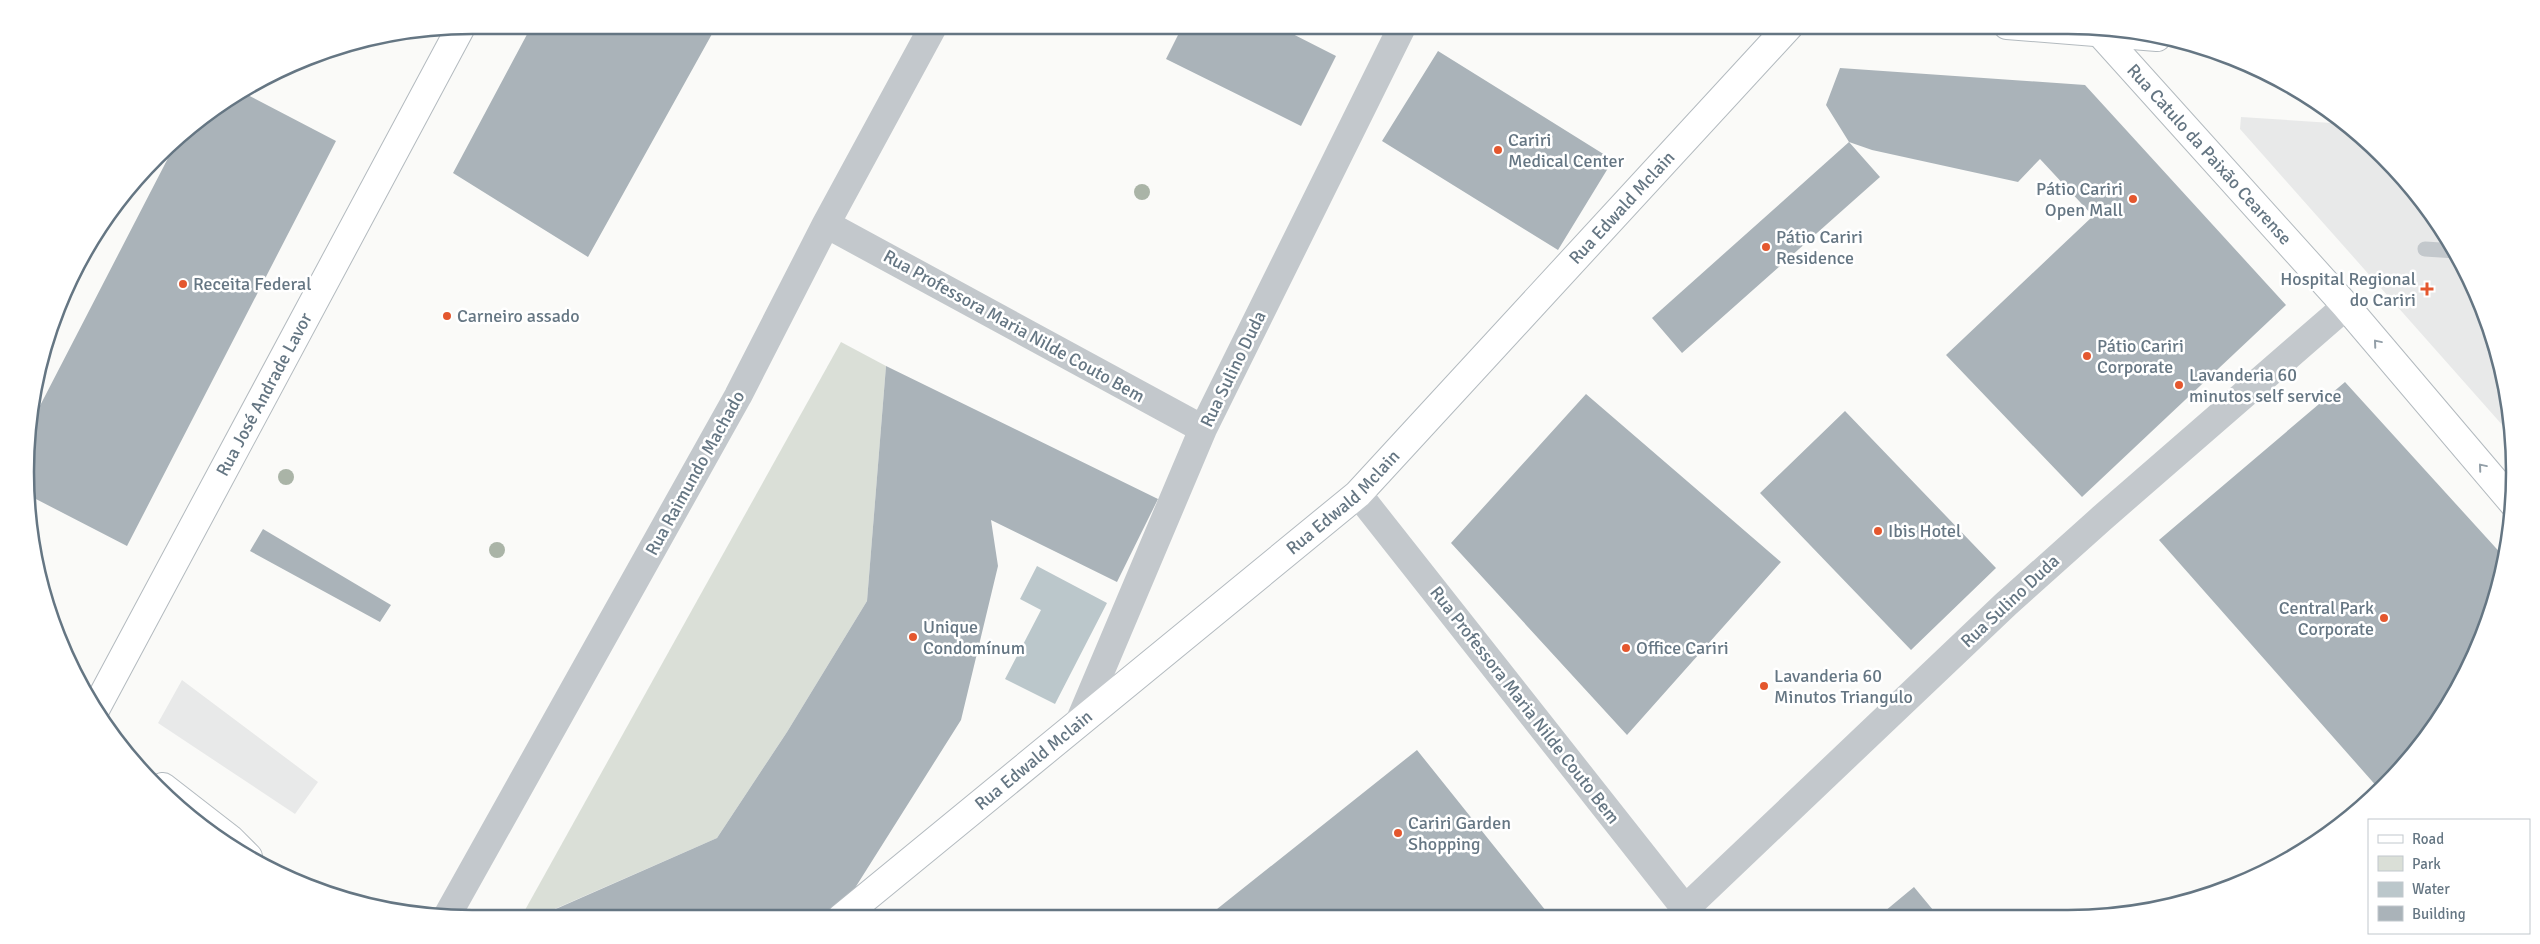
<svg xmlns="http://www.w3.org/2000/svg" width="2540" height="944" viewBox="0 0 2540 944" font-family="Signika,sans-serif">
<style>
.built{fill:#e8e9e9}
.green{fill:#dadfd7}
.water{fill:#bbc7cb}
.building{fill:#aab3b9}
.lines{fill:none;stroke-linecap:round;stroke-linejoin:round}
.secondary-casing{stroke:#b3babf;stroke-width:30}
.lane{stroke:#c3c8cc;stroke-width:15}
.street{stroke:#c3c8cc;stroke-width:28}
.secondary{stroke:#fff;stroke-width:28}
.tree{fill:#aab4a7}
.oneway{stroke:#939fa8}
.poi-dot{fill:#e4572e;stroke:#fff;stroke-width:2}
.labels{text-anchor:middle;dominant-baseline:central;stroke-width:5;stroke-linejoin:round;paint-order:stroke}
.poi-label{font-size:18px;fill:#657683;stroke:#fff;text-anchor:start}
.street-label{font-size:18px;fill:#657683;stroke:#fff}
.rim{fill:none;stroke:#657683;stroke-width:2.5}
</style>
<rect width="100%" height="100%" fill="#fafaf8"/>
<path class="built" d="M 2241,117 L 2347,124 L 2404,177 L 2455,249 L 2491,329 L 2511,414 L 2512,436 L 2240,129 Z
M 182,680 L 318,782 L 295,814 L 158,723 Z"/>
<path class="green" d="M 841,342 L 886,366 L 867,601 L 787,732 L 717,838 L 532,919 L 520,919 Z"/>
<path class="water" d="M 1037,566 L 1107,603 L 1055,704 L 1005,679 L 1041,610 L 1020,599 Z"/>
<path class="building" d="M 532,25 L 717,25 L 588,257 L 453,173 Z
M 1183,25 L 1275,25 L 1336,56 L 1301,126 L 1166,59 Z
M 1438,51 L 1613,160 L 1558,250 L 1382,141 Z
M 1840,68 L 2085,85 L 2286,305 L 2082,497 L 1946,355 L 2093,216 L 2040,159 L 2018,182 L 1872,150 L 1849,142 L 1826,105 Z
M 240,91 L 336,141 L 127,546 L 32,497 L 29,427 L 181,133 Z
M 1849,142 L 1880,177 L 1682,353 L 1652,318 Z
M 886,366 L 1158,499 L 1117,582 L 991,520 L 998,566 L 961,720 L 855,888 L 820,918 L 533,919 L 717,838 L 787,732 L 867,601 Z
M 2345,382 L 2505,558 L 2500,588 L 2440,720 L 2379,789 L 2159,540 Z
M 1586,394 L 1781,562 L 1627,735 L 1451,543 Z
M 1845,411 L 1996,568 L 1911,650 L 1760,493 Z
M 263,529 L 391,605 L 380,622 L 250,551 Z
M 1417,750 L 1550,916 L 1207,917 Z
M 1914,887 L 1938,916 L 1879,916 Z"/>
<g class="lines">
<defs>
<g id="secondary">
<path d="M 2007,25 L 2157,37"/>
<path id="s1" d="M 2101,34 L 2346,306 L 2514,504"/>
<path id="s2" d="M 95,710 L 461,27"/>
<path d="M 163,787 L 230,839 L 248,857"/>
<path id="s3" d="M 841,918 L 1358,494 L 1790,25"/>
</g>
</defs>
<use href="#secondary" class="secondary-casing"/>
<path class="lane" d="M 2425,249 L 2456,251
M 2494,347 L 2496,347"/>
<path class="street" d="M 826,224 L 1203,429
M 1358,494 L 1691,916
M 1080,720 L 1203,429 L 1403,25
M 1685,909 L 2006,604 L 2102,518 L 2346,306
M 447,916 L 738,396 L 826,224 L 934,25"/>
<use href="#secondary" class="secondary"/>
</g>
<g class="tree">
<circle cx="1142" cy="192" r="8"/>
<circle cx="286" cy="477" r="8"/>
<circle cx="497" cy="550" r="8"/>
</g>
<defs><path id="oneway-chevron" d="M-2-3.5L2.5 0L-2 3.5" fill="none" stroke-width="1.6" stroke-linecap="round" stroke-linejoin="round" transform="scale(1.25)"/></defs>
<g class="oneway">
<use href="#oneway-chevron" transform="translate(2377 343) rotate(-130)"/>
<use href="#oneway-chevron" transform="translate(2482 467) rotate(-130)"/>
</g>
<g class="poi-dot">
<circle cx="1498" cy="150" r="5"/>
<circle cx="2133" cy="199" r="5"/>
<circle cx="1766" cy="247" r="5"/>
<circle cx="183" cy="284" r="5"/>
<path d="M2424.5 281.5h5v5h5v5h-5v5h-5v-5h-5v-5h5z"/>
<circle cx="447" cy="316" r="5"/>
<circle cx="2087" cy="356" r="5"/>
<circle cx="2179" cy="385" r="5"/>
<circle cx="1878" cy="531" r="5"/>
<circle cx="2384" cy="618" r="5"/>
<circle cx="913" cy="637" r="5"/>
<circle cx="1626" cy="648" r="5"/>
<circle cx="1764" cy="686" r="5"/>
<circle cx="1398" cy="833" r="5"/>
</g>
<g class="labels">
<g class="poi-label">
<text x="1508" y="140">Cariri<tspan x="1508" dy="21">Medical Center</tspan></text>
<text x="2123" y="189" text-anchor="end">Pátio Cariri<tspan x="2123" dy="21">Open Mall</tspan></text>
<text x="1776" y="237">Pátio Cariri<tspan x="1776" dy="21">Residence</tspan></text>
<text x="2416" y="279" text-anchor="end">Hospital Regional<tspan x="2416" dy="21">do Cariri</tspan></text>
<text x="193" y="284">Receita Federal</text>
<text x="457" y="316">Carneiro assado</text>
<text x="2097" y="346">Pátio Cariri<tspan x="2097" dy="21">Corporate</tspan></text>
<text x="2189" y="375">Lavanderia 60<tspan x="2189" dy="21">minutos self service</tspan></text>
<text x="1888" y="531">Ibis Hotel</text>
<text x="2374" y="608" text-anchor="end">Central Park<tspan x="2374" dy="21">Corporate</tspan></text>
<text x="923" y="627">Unique<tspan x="923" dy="21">Condomínum</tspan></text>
<text x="1636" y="648">Office Cariri</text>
<text x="1774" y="676">Lavanderia 60<tspan x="1774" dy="21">Minutos Triangulo</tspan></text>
<text x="1408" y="823">Cariri Garden<tspan x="1408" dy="21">Shopping</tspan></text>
</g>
<g class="street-label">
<text stroke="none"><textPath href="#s1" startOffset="162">Rua Catulo da Paixão Cearense</textPath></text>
<text stroke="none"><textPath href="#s3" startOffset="1058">Rua Edwald Mclain</textPath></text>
<text transform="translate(1014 326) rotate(29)">Rua Professora Maria Nilde Couto Bem</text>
<text transform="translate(1233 369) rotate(-64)">Rua Sulino Duda</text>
<text stroke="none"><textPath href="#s2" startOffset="358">Rua José Andrade Lavor</textPath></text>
<text transform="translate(695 473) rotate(-61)">Rua Raimundo Machado</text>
<text stroke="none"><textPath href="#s3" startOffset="652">Rua Edwald Mclain</textPath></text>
<text transform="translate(2010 601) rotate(-43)">Rua Sulino Duda</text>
<text transform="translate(1525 705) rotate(52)">Rua Professora Maria Nilde Couto Bem</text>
<text stroke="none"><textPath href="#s3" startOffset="249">Rua Edwald Mclain</textPath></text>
</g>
</g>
<path d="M0 0H2540V944H0ZM472 34H2068A438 438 0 0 1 2506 472V472A438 438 0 0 1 2068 910H472A438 438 0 0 1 34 472V472A438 438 0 0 1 472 34Z" fill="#fff" fill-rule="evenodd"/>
<path class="rim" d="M472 34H2068A438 438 0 0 1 2506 472V472A438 438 0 0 1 2068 910H472A438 438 0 0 1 34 472V472A438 438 0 0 1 472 34Z"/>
<rect x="2368" y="819" width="162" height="115" fill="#ffffff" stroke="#c1c8cd"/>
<rect x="2378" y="835" width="25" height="8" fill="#ffffff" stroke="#c1c8cd"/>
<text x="2412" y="844" font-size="15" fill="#657683">Road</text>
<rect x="2378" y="856" width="25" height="15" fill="#dadfd7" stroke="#c1c8cd"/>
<text x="2412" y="869" font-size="15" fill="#657683">Park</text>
<rect x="2378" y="882" width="25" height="15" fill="#bbc7cb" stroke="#c1c8cd"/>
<text x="2412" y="894" font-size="15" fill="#657683">Water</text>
<rect x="2378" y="906" width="25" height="15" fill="#aab3b9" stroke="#c1c8cd"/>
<text x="2412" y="919" font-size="15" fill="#657683">Building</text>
</svg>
